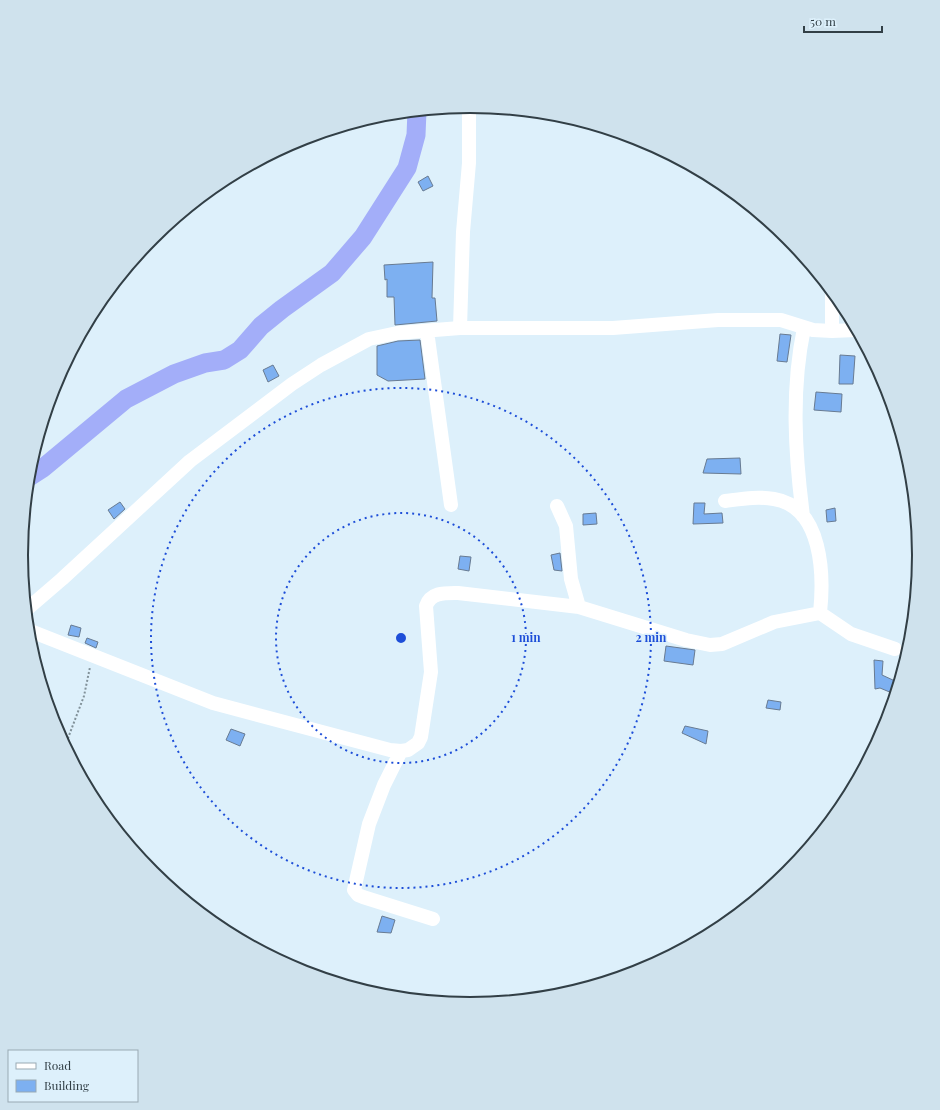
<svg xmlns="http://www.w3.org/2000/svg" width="940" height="1110" viewBox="0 0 940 1110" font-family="'Playfair Display',serif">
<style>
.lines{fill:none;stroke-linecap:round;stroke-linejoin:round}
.river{stroke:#a3aef9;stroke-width:19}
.building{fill:#7db0f1;stroke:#687b92}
.path{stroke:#819199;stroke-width:2;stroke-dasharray:2 2;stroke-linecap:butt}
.minor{stroke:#fff;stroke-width:14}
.ring{fill:none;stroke:#1d4ed8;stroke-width:2;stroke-dasharray:2 4}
.rim{fill:none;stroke:#323f46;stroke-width:2}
.centre{fill:#1d4ed8;stroke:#ddf0fb;stroke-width:2}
.ring-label{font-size:12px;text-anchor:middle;font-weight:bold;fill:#1d4ed8;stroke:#ddf0fb;stroke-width:3;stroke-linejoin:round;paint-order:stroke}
</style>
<rect width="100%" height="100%" fill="#ddf0fb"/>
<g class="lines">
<path class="river" d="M 29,477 L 43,468 L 126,399 L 174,374 L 205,363 L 224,360 L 240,350 L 261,326 L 282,309 L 332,273 L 363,237 L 407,168 L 416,135 L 417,111"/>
</g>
<path class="building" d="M 428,176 L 433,186 L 423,191 L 418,182 Z
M 433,262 L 432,298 L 435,298 L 437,321 L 395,325 L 394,297 L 387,297 L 387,279 L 385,280 L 384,265 Z
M 780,334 L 791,335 L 787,362 L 777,361 Z
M 420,340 L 425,379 L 388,381 L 377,375 L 377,346 L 398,341 Z
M 840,355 L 855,356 L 853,384 L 839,384 Z
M 273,365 L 279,376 L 268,382 L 263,370 Z
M 816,392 L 842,394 L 841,412 L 814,410 Z
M 740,458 L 741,474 L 703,473 L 707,459 Z
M 120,502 L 125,509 L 114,519 L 108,510 Z
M 694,503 L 705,503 L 704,514 L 722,513 L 723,523 L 693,524 Z
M 835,508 L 836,521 L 827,522 L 826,510 Z
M 596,513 L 597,524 L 583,525 L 583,514 Z
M 560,553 L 562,571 L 554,570 L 551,555 Z
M 460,556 L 471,557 L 469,571 L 458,569 Z
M 71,625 L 81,628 L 79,637 L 68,635 Z
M 87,638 L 98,642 L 96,648 L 85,643 Z
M 666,646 L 695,650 L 693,665 L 664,661 Z
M 874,660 L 883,661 L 882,675 L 895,681 L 892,693 L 880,688 L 875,689 Z
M 768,700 L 781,702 L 780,710 L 766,708 Z
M 685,726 L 708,731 L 706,744 L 682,733 Z
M 231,729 L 245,734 L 240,746 L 226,740 Z
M 382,916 L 395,920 L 391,933 L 377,932 Z"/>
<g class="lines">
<path class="path" d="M 65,746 L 84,696 L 90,667"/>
<path class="minor" d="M 460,328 L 463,232 L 469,163 L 469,106
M 427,331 L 451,505
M 832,331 L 832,292
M 557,506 L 566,526 L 571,579 L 579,607
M 803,516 C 795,454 791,390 804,328
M 26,610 L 62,579 L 190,461 L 292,384 L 321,365 L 369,339 L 397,333 L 460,328 L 613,328 L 718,320 L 781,320 L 813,330 L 832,331 L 856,330
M 820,613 L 851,634 L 895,649
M 28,630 L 213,703 L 390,750 L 401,751 L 408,750 L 418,743 L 421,737 L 431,672 L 426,606 C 431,592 445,593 458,593 L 579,607 L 686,640 L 710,645 L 722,644 L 774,622 L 820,613 C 824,576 823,507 774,499 C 757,496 741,499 725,501
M 401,751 L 384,785 L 369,824 L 354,890 L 358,895 L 363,897 L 433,919"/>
</g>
<g class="ring">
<circle cx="401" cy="638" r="125"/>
<circle cx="401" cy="638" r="250"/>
</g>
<path d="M0 0H940V1110H0ZM28 555a442 442 0 1 1 884 0a442 442 0 1 1-884 0Z" fill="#cfe2ed" fill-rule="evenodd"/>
<path class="rim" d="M28 555a442 442 0 1 1 884 0a442 442 0 1 1-884 0Z"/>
<circle cx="401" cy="638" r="6" class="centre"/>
<g class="ring-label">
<text x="526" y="642">1 min</text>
<text x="651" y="642">2 min</text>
</g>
<rect x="8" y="1050" width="130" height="52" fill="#ddf0fb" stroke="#99a9b3"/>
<rect x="16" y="1063" width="20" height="6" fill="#ffffff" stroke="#99a9b3"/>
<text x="44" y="1070" font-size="12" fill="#323f46">Road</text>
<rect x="16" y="1080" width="20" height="12" fill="#7db0f1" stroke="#99a9b3"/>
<text x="44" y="1090" font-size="12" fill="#323f46">Building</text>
<path d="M804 26v6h78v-6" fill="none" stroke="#323f46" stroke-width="2"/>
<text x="810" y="26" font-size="12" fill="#323f46" stroke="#ddf0fb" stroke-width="3" paint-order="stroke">50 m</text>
</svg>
